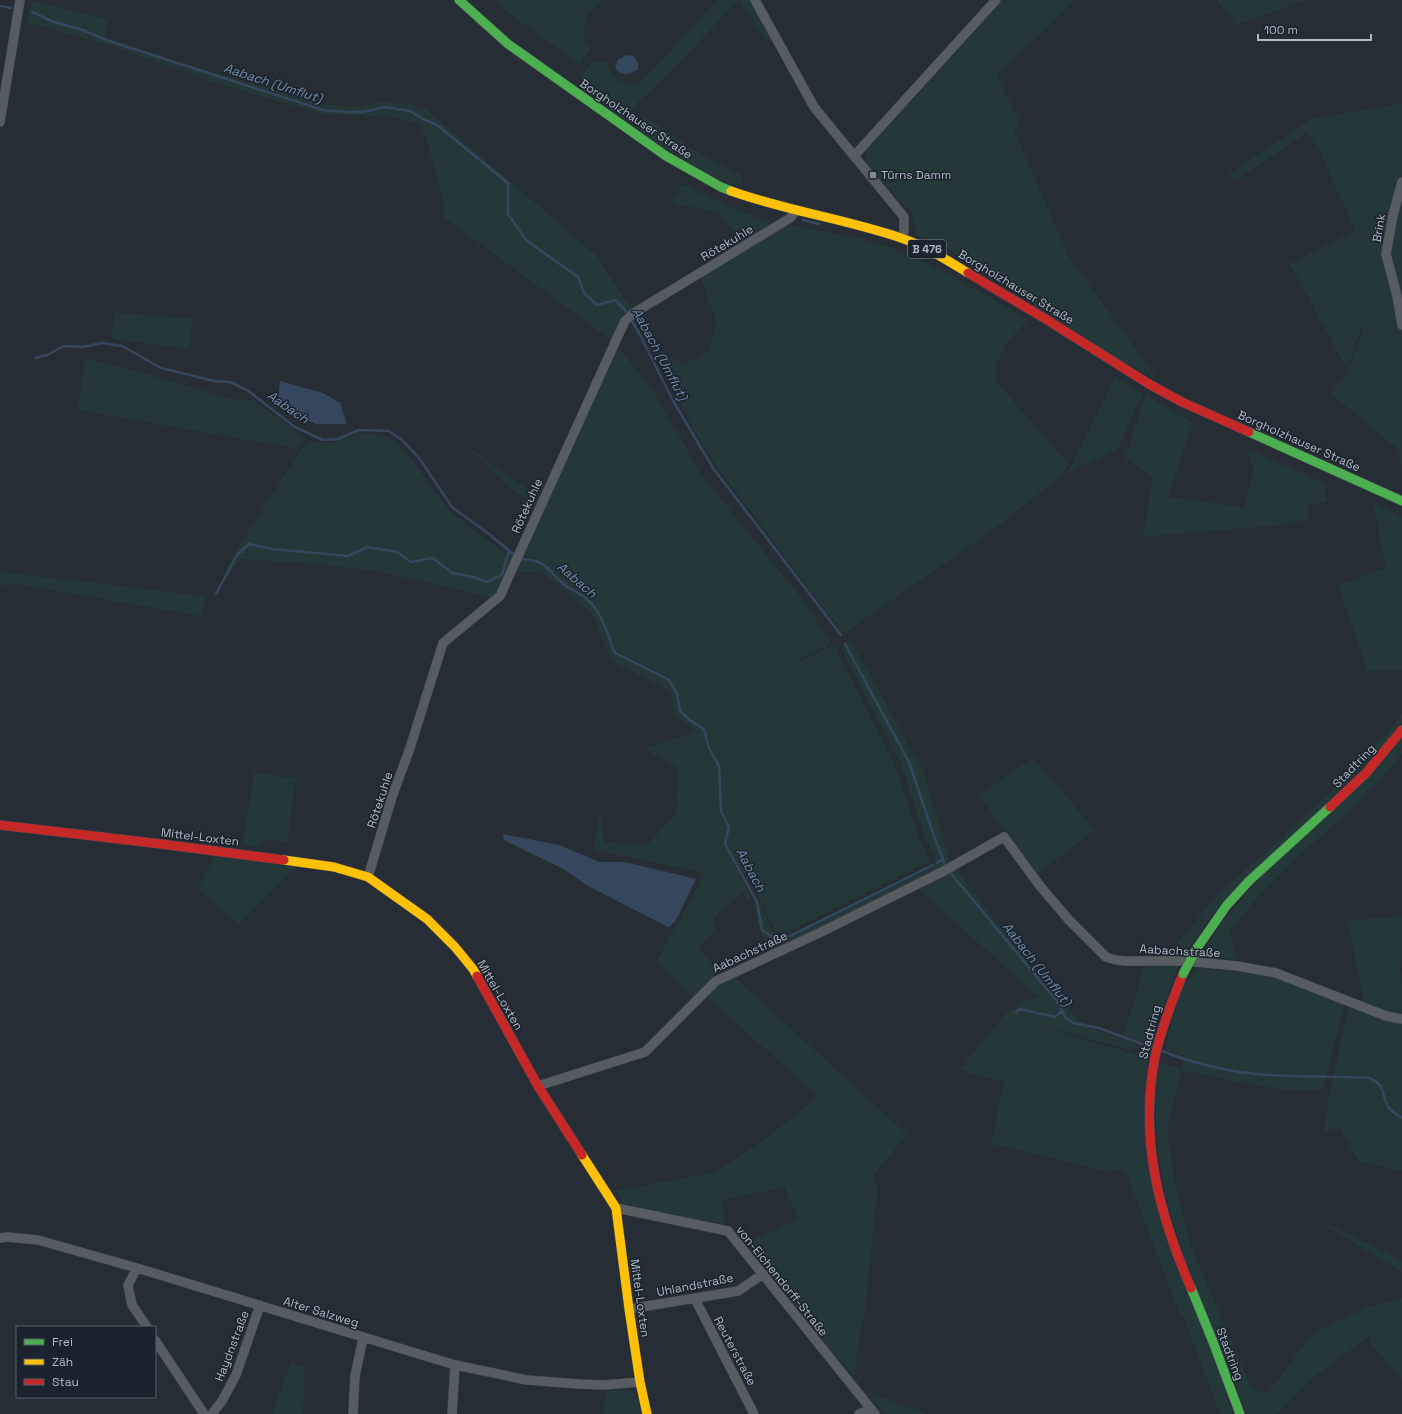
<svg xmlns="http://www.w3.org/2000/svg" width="1402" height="1414" viewBox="0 0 1402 1414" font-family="'Space Grotesk',sans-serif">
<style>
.green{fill:#243739}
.water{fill:#35475c}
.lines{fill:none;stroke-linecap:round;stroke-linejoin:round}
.stream{stroke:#35475c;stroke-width:2.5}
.street-casing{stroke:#45494f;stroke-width:10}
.fast-casing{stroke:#45494f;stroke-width:10}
.slow-casing{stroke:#45494f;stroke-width:10}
.jam-casing{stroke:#45494f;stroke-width:10}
.street{stroke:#575c63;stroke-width:9}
.fast{stroke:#4caf50;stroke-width:9}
.slow{stroke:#ffc107;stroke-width:9}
.jam{stroke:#c62828;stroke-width:9}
.fast-bridge-casing{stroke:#45494f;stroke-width:10;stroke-linecap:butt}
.fast-bridge{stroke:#4caf50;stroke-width:9}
.poi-dot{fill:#808993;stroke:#1b242e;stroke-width:1.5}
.labels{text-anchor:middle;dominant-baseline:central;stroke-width:3;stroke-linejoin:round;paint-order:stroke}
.shield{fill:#1b242e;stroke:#838d98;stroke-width:1}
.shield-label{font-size:11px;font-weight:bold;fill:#b0bac6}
.street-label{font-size:12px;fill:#b0bac6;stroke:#1b242e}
.poi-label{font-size:12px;fill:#b0bac6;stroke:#1b242e;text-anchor:start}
.water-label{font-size:13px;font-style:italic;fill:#718ca9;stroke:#1b242e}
</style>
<rect width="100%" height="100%" fill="#272d34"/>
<path class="green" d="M 32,0 L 108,19 L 105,37 L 186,64 L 322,104 L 345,107 L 386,102 L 412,105 L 427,110 L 596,255 L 632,310 L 623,316 L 611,340 L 441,215 L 445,208 L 426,137 L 419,124 L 393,117 L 322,114 L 213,82 L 112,46 L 27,22 Z
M 494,0 L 602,0 L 587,15 L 583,39 L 590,49 L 580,65 L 509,13 Z
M 717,0 L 749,0 L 774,44 L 764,38 L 739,0 L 660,82 L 638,102 L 625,120 L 613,112 L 582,86 L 582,77 L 592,62 L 605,62 L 617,80 L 637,86 L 664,58 Z
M 1002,0 L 1075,0 L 997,76 L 1020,122 L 1014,131 L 1069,257 L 1154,374 L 1154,378 L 1123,362 L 940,244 L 917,236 L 911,212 L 869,168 L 865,151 L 955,54 Z
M 1217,0 L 1307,0 L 1236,25 Z
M 1402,103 L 1402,479 L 1399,450 L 1331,394 L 1348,371 L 1364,326 L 1362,326 L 1347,370 L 1290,264 L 1355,230 L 1318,147 L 1306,133 L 1235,181 L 1228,175 L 1300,127 L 1310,119 Z
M 642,118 L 651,120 L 691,148 L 743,176 L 739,187 L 706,173 L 639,133 L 635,127 Z
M 683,184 C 692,189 701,193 711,198 C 733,208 754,218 778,223 L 744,243 L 719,213 L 677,204 L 671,200 Z
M 787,225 L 856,237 L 899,251 L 949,273 L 1028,320 L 1007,342 L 996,365 L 996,381 L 1069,465 L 1060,477 L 990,532 L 843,634 L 715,464 L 693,429 L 672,384 L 660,353 L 685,364 L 709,352 L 717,322 L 700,277 Z
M 114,312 L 193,319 L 189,349 L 112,339 Z
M 616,345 L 651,387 L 701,474 L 806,604 L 832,644 L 795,662 L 796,663 L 834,645 L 894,763 L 920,840 L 930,861 L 785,933 L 775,931 L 741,860 L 746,873 L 740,877 L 752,899 L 748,901 L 743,893 L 714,917 L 715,930 L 698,948 L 722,975 L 694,998 L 657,961 L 705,873 L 594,850 L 600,811 L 604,842 L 647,845 L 676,814 L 679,769 L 644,749 L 696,731 L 699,732 L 675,716 L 670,691 L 613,662 L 590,611 L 542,572 L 518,572 L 522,559 L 538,559 L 522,556 Z
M 85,359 L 136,371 L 240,401 L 253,400 L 306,439 L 299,449 L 78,410 Z
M 1115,377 L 1143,393 L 1117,450 L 1068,472 Z
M 1146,395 L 1193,423 L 1168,497 L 1244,507 L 1254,471 L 1246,448 L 1324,483 L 1327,502 L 1307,505 L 1310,518 L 1291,524 L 1143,537 L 1153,478 L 1125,458 Z
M 359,433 L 381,435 L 396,441 L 412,460 L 449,510 L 504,553 L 514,556 L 498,592 L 491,598 L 382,572 L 317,564 L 241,559 L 230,573 L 224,573 L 241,542 L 308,440 C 329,447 339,441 359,433 Z
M 462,442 L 541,499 L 536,505 L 532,504 L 510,488 Z
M 1373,502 L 1402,516 L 1402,671 L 1368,671 L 1338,586 L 1386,567 Z
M 0,572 L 2,572 L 206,596 L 201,616 L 10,583 L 0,587 Z
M 851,640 L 923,771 L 950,861 L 1016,947 L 1082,1025 L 1136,1044 L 1136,1048 L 1128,1050 L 1018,1019 L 1023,1021 L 1148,1058 L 1145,1090 L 1145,1137 L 1233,1414 L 1220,1414 L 1185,1321 L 1177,1307 L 1126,1172 L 1117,1170 L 1110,1172 L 991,1144 L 1004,1082 L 968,1073 L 961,1068 L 1007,1012 L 1008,1013 L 1022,1001 L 1039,998 L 919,889 L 771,952 L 760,931 L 753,902 L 759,900 L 774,934 L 785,936 L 932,868 L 936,857 L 925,837 L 901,763 L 840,646 Z
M 1402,713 L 1402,722 L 1386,742 L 1340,790 L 1212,915 L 1184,956 L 1167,955 L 1220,892 L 1277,842 L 1351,773 L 1390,730 Z
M 1402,738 L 1402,754 L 1382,777 L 1341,818 L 1294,860 L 1258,897 L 1230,930 L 1236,959 L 1201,957 L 1218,927 L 1263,874 Z
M 1033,758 L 1095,830 L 1036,875 L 979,795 Z
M 254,772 L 281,777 L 296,777 L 287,842 L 264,840 L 258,847 L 243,845 Z
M 215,856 L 296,867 L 239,924 L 198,889 Z
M 1402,916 L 1402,960 L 1399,961 L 1402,983 L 1402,1016 L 1392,1014 L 1364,1004 L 1348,921 Z
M 1145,964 L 1178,966 L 1150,1044 L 1124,1035 Z
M 1196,968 L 1277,976 L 1345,1005 L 1322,1090 L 1279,1089 L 1243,1083 L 1181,1070 L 1167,1127 L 1175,1184 L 1192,1249 L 1250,1385 L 1251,1387 L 1267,1394 L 1309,1338 L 1323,1328 L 1366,1308 L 1402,1298 L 1402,1380 L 1368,1340 L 1374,1333 L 1315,1376 L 1276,1414 L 1247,1414 C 1207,1309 1149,1205 1156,1089 C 1156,1080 1159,1071 1160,1062 L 1181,1069 L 1186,1056 L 1165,1050 L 1172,1020 L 1182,990 Z
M 734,977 L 907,1134 L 872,1177 L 878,1188 L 864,1318 L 859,1339 L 854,1377 L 807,1321 L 748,1242 L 798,1220 L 785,1187 L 722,1200 L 725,1224 L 624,1206 L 617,1191 L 715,1172 L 767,1138 L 818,1096 L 708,998 L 716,987 Z
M 1356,1007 L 1402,1021 L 1402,1171 L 1359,1162 L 1339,1127 L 1324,1132 L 1329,1095 L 1348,1009 Z
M 1328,1224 L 1402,1260 L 1402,1272 L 1331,1229 Z
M 291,1363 L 305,1368 L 303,1414 L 272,1414 Z
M 631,1390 L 637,1395 L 641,1414 L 604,1414 L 605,1391 Z
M 868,1392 L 927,1414 L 884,1414 Z"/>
<path class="water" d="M 626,55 L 634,56 L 638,63 L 638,69 C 631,75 620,77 615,67 L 618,60 Z
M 280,381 L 323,393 L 340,403 L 347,424 L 316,424 L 296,415 L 278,402 Z
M 503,834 L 559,845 L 600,862 L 625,862 L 696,879 L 675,922 L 668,927 L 588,886 L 565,870 L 504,840 Z"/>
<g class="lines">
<path class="stream" d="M 0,6 L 11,8
M 32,12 L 54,22 L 83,30 L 106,40 L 323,110 L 345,112 L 363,112 L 385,107 L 410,111 L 423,119 L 437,125 L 508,183 L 508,214 L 526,240 L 578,277 L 584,293 L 597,305 L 615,300 L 625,310 L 639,333 L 672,399 L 713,468 L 841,635
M 803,220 L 819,224
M 35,358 L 47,355 L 64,346 L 83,347 L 102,343 L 122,346 L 161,368 L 214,381 L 230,382 L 247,390 L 295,427 L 323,440 L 338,439 L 359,430 L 389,431 L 402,440 L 419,458 L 452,507 L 489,534 L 513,554
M 522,559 C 547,560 548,571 565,585 C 573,591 584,595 591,603 C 602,614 609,638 615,653 L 669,680 L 677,693 L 680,711 L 691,721 L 704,729 L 709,748 L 719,766 L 721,811 L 729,827 L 725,844 L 757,902 L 762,930 L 771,936 L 784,939 L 933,865
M 216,594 L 237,555 L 249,544 L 272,549 L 348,556 L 367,547 L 397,552 L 411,562 L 433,558 L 452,573 L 473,577 L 487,582 L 502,575 L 509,551
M 845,644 L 909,762 L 933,833 L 946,867
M 937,863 L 943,859
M 949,871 L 1056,1000 L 1066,1018 L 1073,1023 L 1099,1028 L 1153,1048
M 1016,1013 L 1019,1009 L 1055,1017 L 1062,1011
M 1160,1050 C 1179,1058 1199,1064 1219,1068 C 1266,1079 1320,1075 1369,1078 C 1387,1085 1380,1094 1389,1108 C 1392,1112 1398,1115 1402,1118"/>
<defs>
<path id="street" d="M 755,0 L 814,107 L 904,217 L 904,232 L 902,238
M 0,122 L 20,0
M 854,156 L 996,0
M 1402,182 L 1393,215 L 1386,254 L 1397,296 L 1402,325
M 368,877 L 392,797 L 410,748 L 443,643 L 500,596 L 617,338 L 625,321 L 634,313 L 790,218 L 796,211
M 538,1086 L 645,1052 L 716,981 L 817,934 L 942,872 L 1004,837 L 1040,886 L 1069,920 L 1106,957 L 1116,960 L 1125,961 L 1185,961 L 1237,966 L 1276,973 L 1386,1016 L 1402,1019
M 616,1208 L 728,1231 L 875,1414
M 0,1238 L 7,1237 L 38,1240 L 137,1268 L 455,1365 L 527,1380 L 579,1384 L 604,1385 L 640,1382
M 137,1268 L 128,1285 L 132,1305 L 147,1327
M 695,1299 L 754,1414
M 629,1309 L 738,1291 L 763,1274
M 155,1340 L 204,1414
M 212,1414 L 222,1401 L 236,1375 L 260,1305
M 353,1414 L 355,1376 L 363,1338
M 452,1414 L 455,1365
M 859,1414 L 871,1409"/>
<path id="fast" d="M 459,0 L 508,44 L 666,156 L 721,187 L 731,191
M 1249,432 L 1402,501
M 1197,948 L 1227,905 L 1249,881 L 1330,807
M 1191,1288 L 1213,1342 L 1240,1414"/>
<path id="slow" d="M 731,191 C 787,211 845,219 901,238 C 925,246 947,260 968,273
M 284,860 L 334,867 L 368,877 L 427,919 L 455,947 L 473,969 L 477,976
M 582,1155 L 616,1208 L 629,1309 L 640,1382 L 647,1414"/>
<path id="jam" d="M 968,273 L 1044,318 L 1149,384 L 1182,402 L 1249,432
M 1330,807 L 1366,773 L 1402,730
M 0,825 L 161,844 L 284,860
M 1183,974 C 1172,1001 1161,1029 1155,1057 C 1139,1139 1159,1214 1191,1288
M 477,976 L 538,1086 L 582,1155"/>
</defs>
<use href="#street" class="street-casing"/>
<use href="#fast" class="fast-casing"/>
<use href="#slow" class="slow-casing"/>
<use href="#jam" class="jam-casing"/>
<use href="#street" class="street"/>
<use href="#fast" class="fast"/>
<use href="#slow" class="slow"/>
<use href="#jam" class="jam"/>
<defs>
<path id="fast-bridge" d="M 1183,974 L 1197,948"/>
</defs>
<use href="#fast-bridge" class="fast-bridge-casing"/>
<use href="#fast-bridge" class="fast-bridge"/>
</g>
<rect class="poi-dot" x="869" y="171" width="8" height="8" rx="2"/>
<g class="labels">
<rect class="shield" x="908" y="240" width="38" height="18" rx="3"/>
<g class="shield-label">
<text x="927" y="249">B 476</text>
</g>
<g class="street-label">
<text transform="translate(636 119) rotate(34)">Borgholzhauser Straße</text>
<text transform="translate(1379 228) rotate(-80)">Brink</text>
<text transform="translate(727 243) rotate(-31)">Rötekuhle</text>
<text transform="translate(1016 287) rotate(31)">Borgholzhauser Straße</text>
<text transform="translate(1299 441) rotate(24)">Borgholzhauser Straße</text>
<text transform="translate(527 506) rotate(-66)">Rötekuhle</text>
<text transform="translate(1354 766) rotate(-46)">Stadtring</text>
<text transform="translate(380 800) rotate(-72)">Rötekuhle</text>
<text transform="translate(200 837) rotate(7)">Mittel-Loxten</text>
<text transform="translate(1180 951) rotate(3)">Aabachstraße</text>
<text transform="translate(750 952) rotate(-25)">Aabachstraße</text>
<text transform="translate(500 995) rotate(60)">Mittel-Loxten</text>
<text transform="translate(1150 1032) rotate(-75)">Stadtring</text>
<text transform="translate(782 1281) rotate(51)">von-Eichendorff-Straße</text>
<text transform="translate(695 1285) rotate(-11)">Uhlandstraße</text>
<text transform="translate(640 1298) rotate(82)">Mittel-Loxten</text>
<text transform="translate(321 1312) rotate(17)">Alter Salzweg</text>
<text transform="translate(232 1346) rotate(-69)">Haydnstraße</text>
<text transform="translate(735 1351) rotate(62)">Reuterstraße</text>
<text transform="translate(1230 1354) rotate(69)">Stadtring</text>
</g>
<g class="poi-label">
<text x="881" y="175">Türns Damm</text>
</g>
<g class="water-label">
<text transform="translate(273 83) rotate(18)">Aabach (Umflut)</text>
<text transform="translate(660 354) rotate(62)">Aabach (Umflut)</text>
<text transform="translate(288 407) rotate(35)">Aabach</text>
<text transform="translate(577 580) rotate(41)">Aabach</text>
<text transform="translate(751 870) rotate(62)">Aabach</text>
<text transform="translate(1037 964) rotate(52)">Aabach (Umflut)</text>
</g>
</g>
<rect x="16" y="1326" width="140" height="72" fill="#1b242e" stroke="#57606b"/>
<rect x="24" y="1339" width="20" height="6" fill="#4caf50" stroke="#57606b"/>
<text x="52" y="1346" font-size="12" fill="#b0bac6">Frei</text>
<rect x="24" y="1359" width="20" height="6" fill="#ffc107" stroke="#57606b"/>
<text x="52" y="1366" font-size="12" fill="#b0bac6">Zäh</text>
<rect x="24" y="1379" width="20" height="6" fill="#c62828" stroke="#57606b"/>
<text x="52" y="1386" font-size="12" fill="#b0bac6">Stau</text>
<path d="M1258 34v6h113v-6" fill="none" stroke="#b0bac6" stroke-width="2"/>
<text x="1264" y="34" font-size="12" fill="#b0bac6" stroke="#1b242e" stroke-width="3" paint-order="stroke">100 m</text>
</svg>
